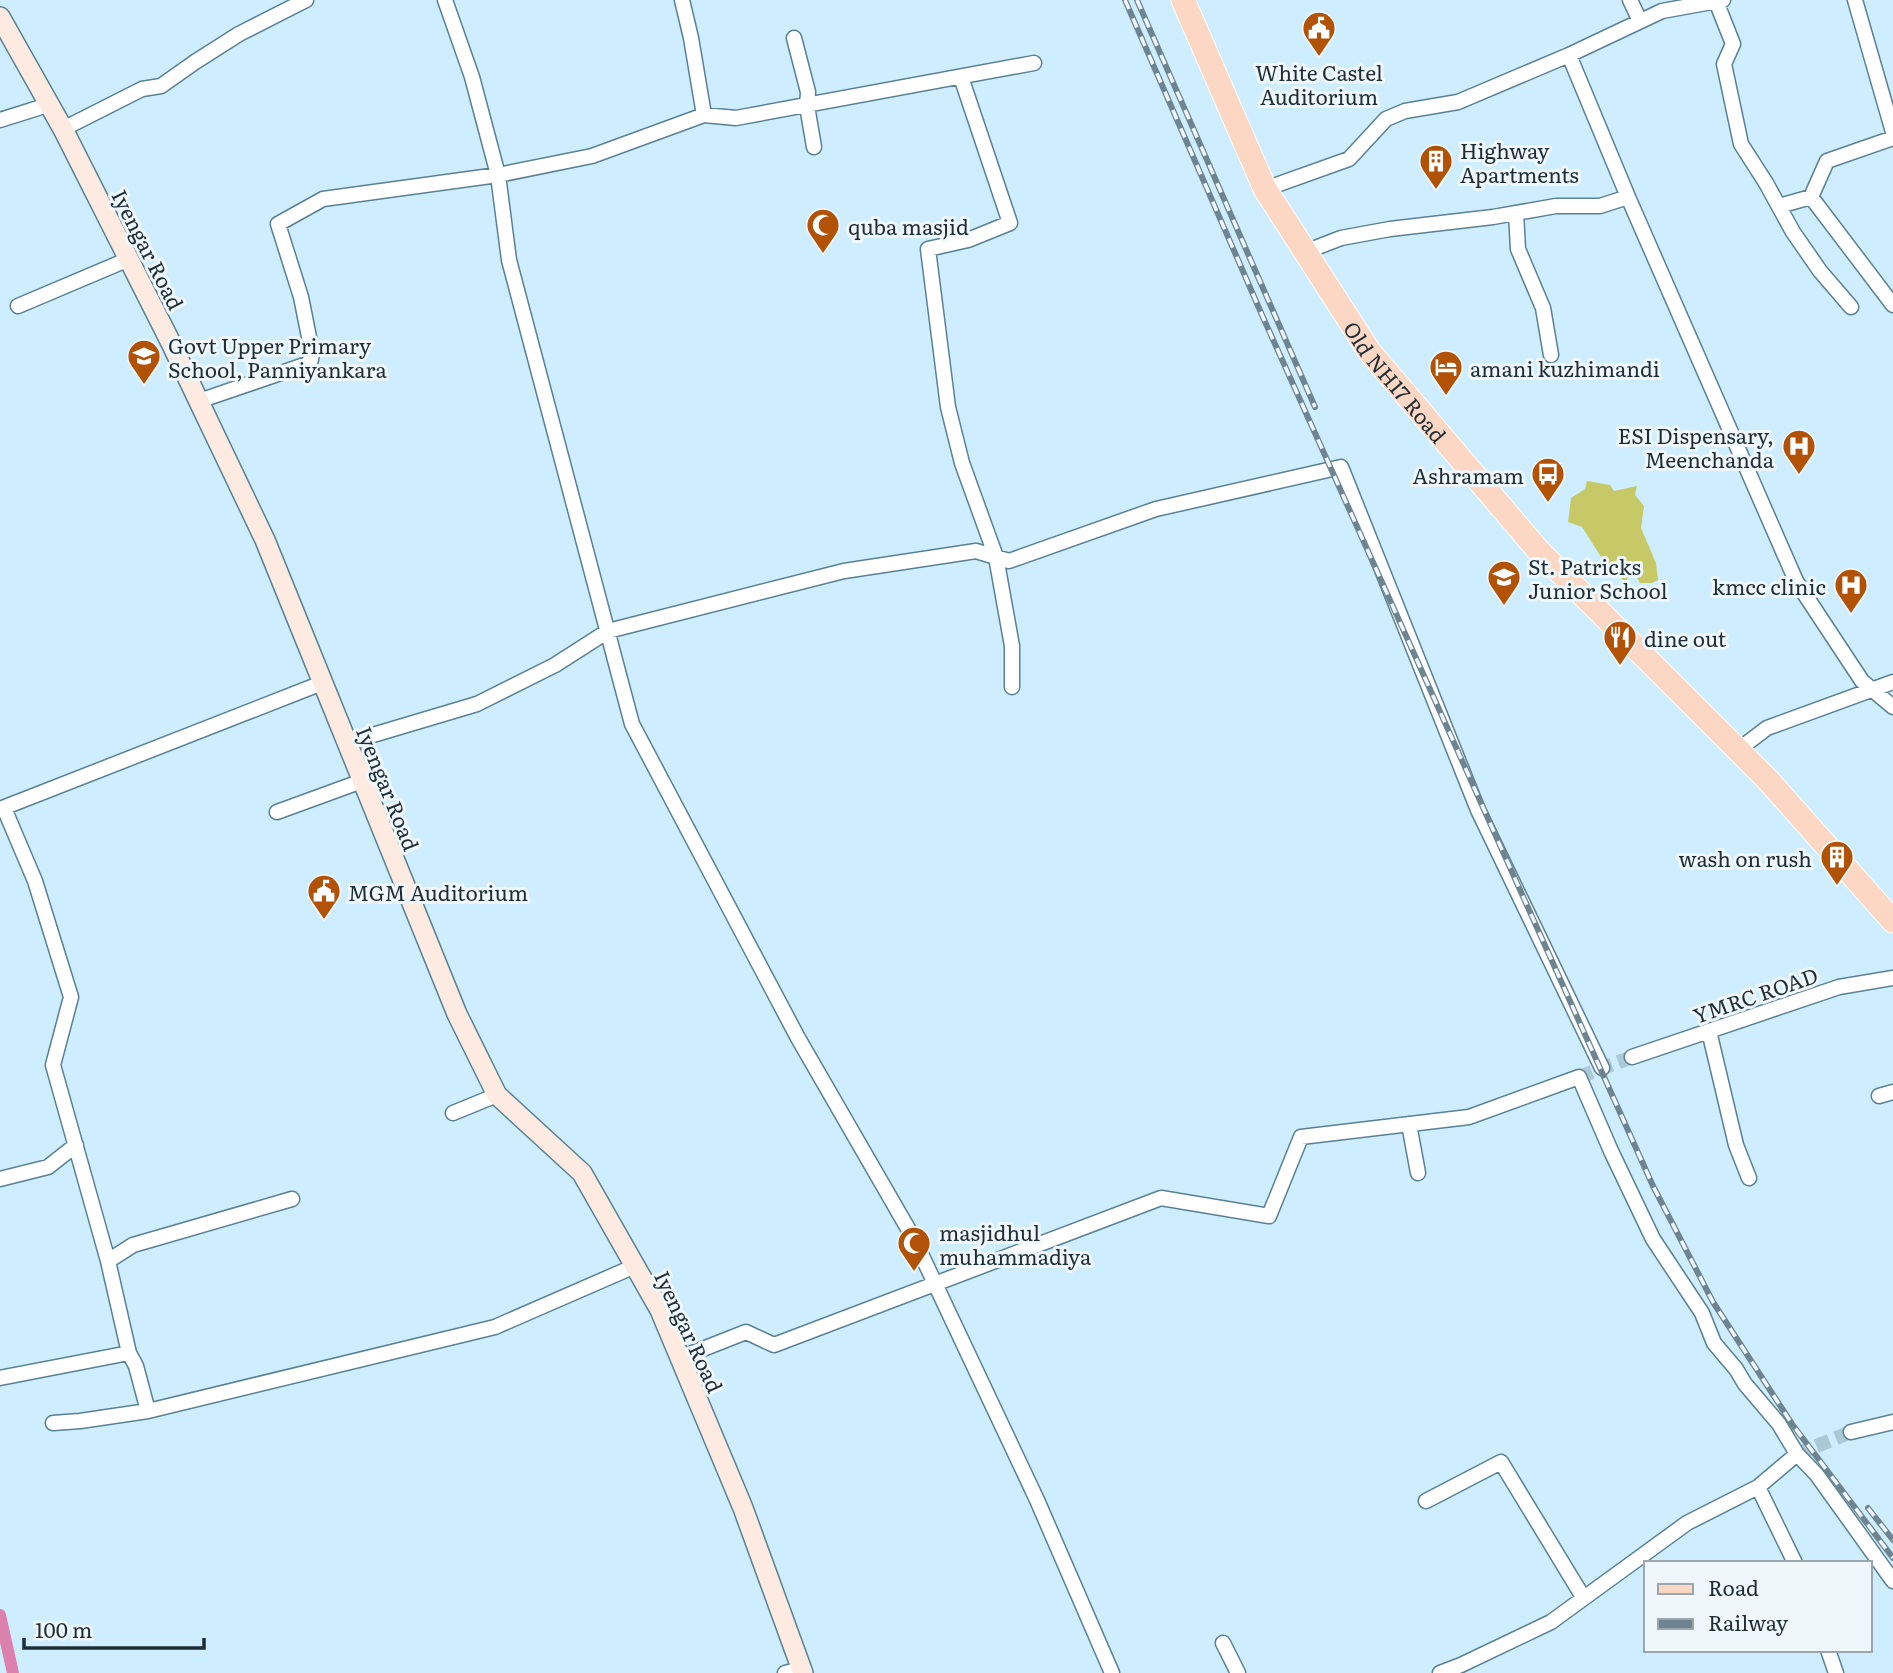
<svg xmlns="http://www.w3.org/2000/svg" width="1893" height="1673" viewBox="0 0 1893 1673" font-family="Literata,serif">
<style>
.green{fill:#c7c967}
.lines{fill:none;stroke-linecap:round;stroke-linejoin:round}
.canal{stroke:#dc81ae;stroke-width:12}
.minor-tunnel{stroke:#abc8d7;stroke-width:14;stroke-dasharray:14 7;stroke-linecap:butt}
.minor-casing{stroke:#5a8093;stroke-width:17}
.secondary-casing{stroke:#5a8093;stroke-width:22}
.primary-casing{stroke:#fff;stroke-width:25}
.minor{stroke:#fff;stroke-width:14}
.secondary{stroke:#fdebe2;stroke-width:19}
.primary{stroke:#fbd7c4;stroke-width:23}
.rail-casing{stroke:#6e8591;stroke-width:6}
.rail{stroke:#eff7fb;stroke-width:3.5;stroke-dasharray:10;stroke-linecap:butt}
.labels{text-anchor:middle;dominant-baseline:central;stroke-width:6;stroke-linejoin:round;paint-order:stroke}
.poi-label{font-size:21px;fill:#1e2e36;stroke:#eff7fb;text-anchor:start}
.street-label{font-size:21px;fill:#1e2e36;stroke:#eff7fb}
</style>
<rect width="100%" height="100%" fill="#ceeeff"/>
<path class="green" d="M 1587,481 L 1610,485 L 1614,491 L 1637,486 L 1635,495 L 1644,506 L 1641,528 L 1656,563 L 1658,580 L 1652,583 L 1640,583 L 1636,576 L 1630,576 L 1625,582 L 1603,560 L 1582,527 L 1568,522 L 1571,498 L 1585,489 Z"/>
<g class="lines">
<path class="canal" d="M 0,1615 L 13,1673"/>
<path class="minor-tunnel" d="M 1579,1077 L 1632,1057
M 1797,1454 L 1851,1432"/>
<defs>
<path id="minor" d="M 445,0 L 472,77 L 498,175 L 509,260 L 632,724 L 798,1038 L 914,1239 L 1037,1500 L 1112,1673
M 682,0 L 691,38 L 704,115
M 1630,0 L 1640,21
M 1855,0 L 1893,132
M 1716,1 L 1733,44 L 1724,64 L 1741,144 L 1766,183 L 1793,232 L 1820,271 L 1851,307
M 794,38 L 808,92 L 807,106 L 814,147
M 1569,55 L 1628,197 L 1796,581 L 1862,681 L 1893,707
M 961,77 L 1010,223 L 968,240 L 928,249 L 948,407 L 962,463 L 996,557 L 1012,646 L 1012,687
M 0,120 L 51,104
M 63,129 L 142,89 L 161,86 L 195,62 L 239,34 L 306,0
M 1265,189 L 1349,159 L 1386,119 L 1405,111 L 1458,102 L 1569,55 L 1662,11 L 1723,0
M 1811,197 L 1827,161 L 1893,138
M 1779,206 L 1811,197 L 1893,305
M 1516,213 L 1518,249 L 1543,308 L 1551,355
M 1305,252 L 1341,238 L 1390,229 L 1493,217 L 1556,206 L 1600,206 L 1628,197
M 18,306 L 129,259
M 199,401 L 307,364 L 311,360 L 312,352 L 301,297 L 278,224 L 323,199 L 498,175 L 592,156 L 704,115 L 736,118 L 1034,63
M 346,743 L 477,704 L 555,665 L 608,631 L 844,571 L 976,551 L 1009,561 L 1156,509 L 1341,467 L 1478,810 L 1602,1068
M 1738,750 L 1767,728 L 1893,682
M 4,808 L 35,881 L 71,997 L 53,1065 L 108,1261
M 0,809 L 322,683
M 277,812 L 362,781
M 1709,1031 L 1736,1145 L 1749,1178
M 1632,1057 L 1839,987 L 1893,978
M 1879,1096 L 1893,1092
M 453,1113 L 497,1095
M 1409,1124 L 1418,1173
M 0,1179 L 48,1167 L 76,1145
M 680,1358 L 746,1332 L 774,1345 L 1161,1198 L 1269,1216 L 1301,1137 L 1469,1117 L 1579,1077 L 1611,1151 L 1653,1239 L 1702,1313 L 1714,1343 L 1736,1369 L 1745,1384 L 1779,1424 L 1797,1454 L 1817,1475 L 1893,1581
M 0,1378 L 129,1353 L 108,1261 L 133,1245 L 292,1199
M 148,1411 L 495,1327 L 635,1266
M 53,1423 L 80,1421 L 148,1411 L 136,1366 L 129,1353
M 1851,1432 L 1893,1422
M 1758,1487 L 1795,1563
M 1426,1501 L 1501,1462 L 1583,1597
M 1223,1643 L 1238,1673
M 1828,1650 L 1836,1673
M 785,1673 L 801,1669
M 1440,1673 L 1461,1665 L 1551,1622 L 1687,1523 L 1758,1487 L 1797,1454"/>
<path id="secondary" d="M 0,17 L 63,129 L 171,343 L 265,540 L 457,1014 L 497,1095 L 582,1173 L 660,1310 L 743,1508 L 803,1673"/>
<g id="primary">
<path id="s1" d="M 1183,0 L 1265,189 L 1369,351 L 1537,549 L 1768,780 L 1893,921"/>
</g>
</defs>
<use href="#minor" class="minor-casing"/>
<use href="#secondary" class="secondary-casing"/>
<use href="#primary" class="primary-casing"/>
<use href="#minor" class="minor"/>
<use href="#secondary" class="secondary"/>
<use href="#primary" class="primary"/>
<defs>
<path id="rail" d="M 1125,0 L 1262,315 L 1653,1186 L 1713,1302 L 1792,1424 L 1893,1558
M 1137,0 L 1315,407
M 1868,1508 L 1893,1540"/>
</defs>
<use href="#rail" class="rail-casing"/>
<use href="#rail" class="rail"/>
</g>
<defs>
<symbol id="civic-pin" viewBox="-11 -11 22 30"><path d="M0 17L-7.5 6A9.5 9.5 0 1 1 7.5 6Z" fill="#b15206" stroke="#eff7fb"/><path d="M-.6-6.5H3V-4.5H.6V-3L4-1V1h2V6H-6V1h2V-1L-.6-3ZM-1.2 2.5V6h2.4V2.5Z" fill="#fff"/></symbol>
<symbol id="building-pin" viewBox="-11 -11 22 30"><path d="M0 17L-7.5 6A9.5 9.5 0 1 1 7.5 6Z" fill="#b15206" stroke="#eff7fb"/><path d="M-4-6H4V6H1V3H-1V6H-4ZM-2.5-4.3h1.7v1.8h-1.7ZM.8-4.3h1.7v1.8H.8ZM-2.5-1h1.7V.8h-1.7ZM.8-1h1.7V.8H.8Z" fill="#fff"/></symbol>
<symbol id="mosque-pin" viewBox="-11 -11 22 30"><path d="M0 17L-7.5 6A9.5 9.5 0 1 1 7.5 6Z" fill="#b15206" stroke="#eff7fb"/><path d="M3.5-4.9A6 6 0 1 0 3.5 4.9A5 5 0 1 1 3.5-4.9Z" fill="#fff"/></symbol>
<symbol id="school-pin" viewBox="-11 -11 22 30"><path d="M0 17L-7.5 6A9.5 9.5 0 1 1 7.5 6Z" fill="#b15206" stroke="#eff7fb"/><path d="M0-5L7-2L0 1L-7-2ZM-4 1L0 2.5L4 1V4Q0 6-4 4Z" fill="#fff"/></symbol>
<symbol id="hotel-pin" viewBox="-11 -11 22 30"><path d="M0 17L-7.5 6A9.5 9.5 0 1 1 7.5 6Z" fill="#b15206" stroke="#eff7fb"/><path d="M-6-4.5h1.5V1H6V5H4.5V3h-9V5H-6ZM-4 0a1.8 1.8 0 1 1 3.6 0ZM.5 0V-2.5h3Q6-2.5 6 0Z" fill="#fff"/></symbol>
<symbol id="hospital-pin" viewBox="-11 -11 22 30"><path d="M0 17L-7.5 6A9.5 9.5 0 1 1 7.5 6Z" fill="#b15206" stroke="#eff7fb"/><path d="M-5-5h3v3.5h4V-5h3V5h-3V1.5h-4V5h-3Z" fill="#fff"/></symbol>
<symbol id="bus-pin" viewBox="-11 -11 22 30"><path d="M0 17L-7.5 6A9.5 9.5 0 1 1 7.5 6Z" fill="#b15206" stroke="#eff7fb"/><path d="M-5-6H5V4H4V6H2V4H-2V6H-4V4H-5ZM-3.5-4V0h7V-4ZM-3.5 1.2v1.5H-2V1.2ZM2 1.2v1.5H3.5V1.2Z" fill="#fff"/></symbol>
<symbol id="restaurant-pin" viewBox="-11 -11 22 30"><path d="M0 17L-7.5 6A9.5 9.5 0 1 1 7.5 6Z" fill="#b15206" stroke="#eff7fb"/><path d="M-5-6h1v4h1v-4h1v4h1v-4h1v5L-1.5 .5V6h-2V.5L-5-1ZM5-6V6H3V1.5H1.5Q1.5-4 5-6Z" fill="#fff"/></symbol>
</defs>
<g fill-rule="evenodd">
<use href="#civic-pin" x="1300" y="9" width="38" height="52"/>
<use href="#building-pin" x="1417" y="142" width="38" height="52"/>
<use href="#mosque-pin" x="804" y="206" width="38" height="52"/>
<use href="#school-pin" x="125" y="337" width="38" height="52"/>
<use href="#hotel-pin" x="1427" y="348" width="38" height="52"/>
<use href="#hospital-pin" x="1780" y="427" width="38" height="52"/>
<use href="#bus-pin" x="1529" y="455" width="38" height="52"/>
<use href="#school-pin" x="1485" y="558" width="38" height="52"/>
<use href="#hospital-pin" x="1832" y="566" width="38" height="52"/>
<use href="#restaurant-pin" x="1601" y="618" width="38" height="52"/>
<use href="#building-pin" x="1818" y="838" width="38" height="52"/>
<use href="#civic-pin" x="305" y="872" width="38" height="52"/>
<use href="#mosque-pin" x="895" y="1224" width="38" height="52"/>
</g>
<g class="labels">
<g class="poi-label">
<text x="1319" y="71" text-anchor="middle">White Castel<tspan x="1319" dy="24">Auditorium</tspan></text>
<text x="1460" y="149">Highway<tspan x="1460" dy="24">Apartments</tspan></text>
<text x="848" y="225">quba masjid</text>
<text x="168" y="344">Govt Upper Primary<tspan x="168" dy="24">School, Panniyankara</tspan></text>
<text x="1470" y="367">amani kuzhimandi</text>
<text x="1774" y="434" text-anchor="end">ESI Dispensary,<tspan x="1774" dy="24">Meenchanda</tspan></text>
<text x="1524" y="474" text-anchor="end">Ashramam</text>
<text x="1528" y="565">St. Patricks<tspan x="1528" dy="24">Junior School</tspan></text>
<text x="1826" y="585" text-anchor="end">kmcc clinic</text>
<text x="1644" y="637">dine out</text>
<text x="1812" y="857" text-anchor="end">wash on rush</text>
<text x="348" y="891">MGM Auditorium</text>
<text x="939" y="1231">masjidhul<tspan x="939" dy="24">muhammadiya</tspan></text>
</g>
<g class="street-label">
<text transform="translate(149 249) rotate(63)">Iyengar Road</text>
<text stroke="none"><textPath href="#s1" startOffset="439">Old NH17 Road</textPath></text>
<text transform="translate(389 788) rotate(68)">Iyengar Road</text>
<text transform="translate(1755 994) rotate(-19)">YMRC ROAD</text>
<text transform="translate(690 1331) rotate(65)">Iyengar Road</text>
</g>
</g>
<rect x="1644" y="1561" width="228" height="91" fill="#eff7fb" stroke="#9ba7ac" stroke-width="2"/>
<rect x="1658" y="1584" width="35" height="10" fill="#fbd7c4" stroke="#9ba7ac" stroke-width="2"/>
<text x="1708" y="1596" font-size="21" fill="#1e2e36">Road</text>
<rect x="1658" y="1619" width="35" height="10" fill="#6e8591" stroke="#9ba7ac" stroke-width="2"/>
<text x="1708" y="1631" font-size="21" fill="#1e2e36">Railway</text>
<path d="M24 1638v10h180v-10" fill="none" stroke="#1e2e36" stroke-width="3.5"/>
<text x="35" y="1638" font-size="21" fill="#1e2e36" stroke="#eff7fb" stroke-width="5" paint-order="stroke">100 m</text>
</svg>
